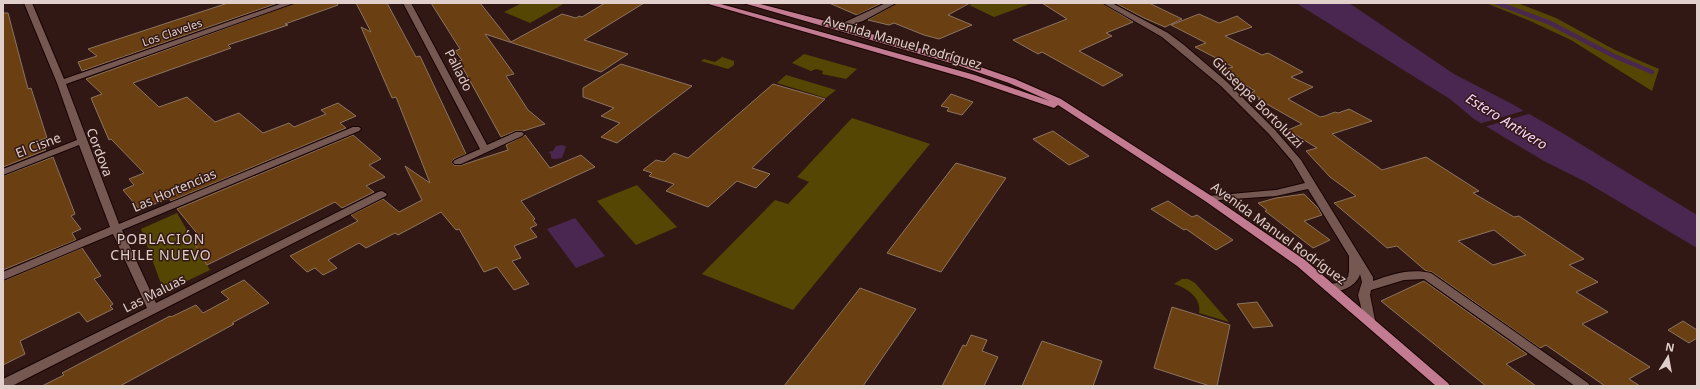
<svg xmlns="http://www.w3.org/2000/svg" width="1700" height="389" viewBox="0 0 1700 389" font-family="'Noto Sans',sans-serif">
<style>
.green{fill:#554603}
.water{fill:#4a2750}
.pier{fill:#321815}
.lines{fill:none;stroke-linecap:round;stroke-linejoin:round}
.stream{stroke:#4a2750;stroke-width:4.5}
.building{fill:#6a3f12;stroke:#8b7460;fill-rule:evenodd}
.minor-casing{stroke:#180302;stroke-width:2}
.major-casing{stroke:#180302;stroke-width:2}
.minor{fill:#765853;fill-rule:evenodd}
.major{fill:#c27b91;fill-rule:evenodd}
.labels{text-anchor:middle;dominant-baseline:central;stroke-width:3;stroke-linejoin:round;paint-order:stroke}
.far-street-label{font-size:11px;fill:#e1cfcc;stroke:#321815}
.street-label{font-size:13px;fill:#e1cfcc;stroke:#321815}
.water-label{font-size:14px;font-style:italic;fill:#f8d4fe;stroke:#321815}
.neighbourhood-label{font-size:14px;letter-spacing:1px;fill:#e1cfcc;stroke:#321815}
</style>
<rect width="100%" height="100%" fill="#321815"/>
<path class="green" d="M 522,3 L 565,3 L 530,23 L 504,12 Z
M 974,3 L 1032,3 L 994,17 L 969,5 Z
M 1486,3 L 1517,3 L 1528,7 L 1556,18 L 1615,50 L 1659,69 L 1652,91 L 1571,40 L 1528,20 Z
M 804,54 L 857,69 L 846,79 L 822,74 L 823,71 L 816,69 L 811,71 L 792,63 Z
M 722,57 L 734,61 L 734,65 L 728,69 L 701,61 L 704,59 L 715,62 Z
M 786,75 L 836,90 L 826,98 L 777,83 Z
M 852,118 L 930,144 L 793,310 L 702,274 L 775,200 L 788,204 L 809,182 L 797,177 Z
M 637,185 L 677,227 L 636,245 L 597,201 Z
M 177,213 L 210,270 L 164,292 L 141,229 Z
M 1182,279 L 1188,279 L 1195,283 L 1229,322 L 1199,313 C 1202,298 1187,288 1174,284 Z"/>
<path class="water" d="M 1296,3 L 1349,3 L 1454,74 L 1512,104 L 1564,134 L 1697,215 L 1697,248 L 1586,182 L 1544,161 L 1474,119 L 1450,99 Z
M 563,145 L 566,147 L 562,158 L 554,159 L 551,158 L 551,154 L 548,152 L 553,151 L 556,146 Z
M 575,218 L 605,256 L 576,268 L 547,229 Z"/>
<path class="pier" d="M 1526,110 L 1532,113 L 1484,127 L 1479,124 Z"/>
<g class="lines">
<path class="stream" d="M 1497,3 L 1548,22 L 1614,56 L 1652,72"/>
</g>
<path class="building" d="M 228,3 L 278,3 L 82,71 L 78,62 L 97,56 L 88,49 Z
M 295,3 L 337,3 L 338,5 L 285,24 L 288,25 L 228,45 L 231,48 L 133,83 L 159,107 L 187,97 L 215,122 L 239,113 L 263,133 L 289,123 L 294,127 L 326,114 L 321,110 L 338,103 L 356,116 L 340,123 L 346,128 L 171,201 L 169,198 L 140,210 L 123,190 L 134,185 L 129,179 L 144,173 L 111,139 L 109,140 L 91,98 L 102,94 L 86,79 Z
M 356,3 L 387,3 L 416,57 L 420,56 L 466,154 L 454,159 L 452,162 L 454,165 L 462,165 L 508,150 L 506,145 L 525,135 L 550,168 L 581,155 L 595,167 L 521,201 L 535,219 L 533,220 L 537,225 L 530,228 L 537,237 L 514,246 L 521,258 L 512,261 L 529,284 L 514,290 L 497,267 L 484,272 L 459,229 L 456,230 L 441,212 L 398,235 L 395,233 L 366,248 L 359,243 L 328,260 L 337,268 L 323,275 L 315,268 L 307,272 L 290,256 L 358,221 L 351,215 L 383,199 L 399,212 L 422,200 L 405,166 L 430,183 L 396,97 L 392,98 L 361,27 L 371,32 Z
M 431,3 L 480,3 L 511,42 L 562,14 L 576,18 L 579,16 L 582,17 L 605,3 L 644,3 L 584,40 L 628,54 L 601,72 L 485,34 L 514,74 L 506,76 L 528,110 L 545,124 L 523,131 L 515,131 L 501,137 L 459,61 L 462,60 L 455,51 L 460,49 Z
M 829,3 L 882,3 L 857,15 Z
M 897,3 L 970,3 L 948,15 L 972,25 L 939,39 L 924,35 L 894,23 L 889,25 L 868,20 Z
M 1042,3 L 1102,3 L 1133,22 L 1106,33 L 1112,36 L 1079,51 L 1123,75 L 1103,86 L 1042,52 L 1038,54 L 1013,40 L 1067,19 Z
M 1115,3 L 1149,3 L 1182,19 L 1165,27 L 1144,18 Z
M 3,13 L 8,13 L 28,89 L 31,88 L 47,138 L 37,141 L 46,150 L 3,167 Z
M 1199,14 L 1219,23 L 1237,16 L 1252,27 L 1225,36 L 1262,55 L 1268,53 L 1303,72 L 1291,77 L 1313,87 L 1288,99 L 1320,117 L 1325,116 L 1335,112 L 1338,113 L 1349,109 L 1372,121 L 1332,134 L 1382,170 L 1426,157 L 1479,191 L 1473,193 L 1514,217 L 1519,216 L 1584,259 L 1569,265 L 1598,282 L 1576,292 L 1608,312 L 1582,324 L 1650,367 L 1629,379 L 1640,386 L 1605,386 L 1546,345 L 1540,348 L 1432,272 L 1426,271 L 1397,246 L 1387,248 L 1334,203 L 1356,196 L 1330,177 L 1306,151 L 1317,148 L 1288,130 L 1302,124 L 1258,99 L 1260,98 L 1251,93 L 1255,91 L 1221,70 L 1233,67 L 1195,47 L 1206,43 L 1171,25 ZM 1494,230 L 1526,255 L 1493,265 L 1458,241 Z
M 621,64 L 692,86 L 617,143 L 601,137 L 620,123 L 601,116 L 614,108 L 583,97 L 583,88 Z
M 773,84 L 825,99 L 752,168 L 770,174 L 756,188 L 737,181 L 708,207 L 666,191 L 674,184 L 649,176 L 652,173 L 643,170 L 656,160 L 664,162 L 674,153 L 688,158 Z
M 951,94 L 973,102 L 962,115 L 947,111 L 949,108 L 941,106 Z
M 1053,131 L 1089,156 L 1069,165 L 1033,139 Z
M 353,135 L 381,159 L 369,165 L 385,177 L 366,186 L 374,192 L 342,208 L 335,202 L 207,265 L 193,241 L 200,237 L 177,209 Z
M 53,157 L 75,214 L 71,216 L 81,229 L 72,233 L 76,240 L 3,270 L 3,176 Z
M 956,163 L 1006,178 L 941,272 L 887,253 Z
M 1304,194 L 1318,208 L 1322,215 L 1304,221 L 1330,240 L 1313,248 L 1265,211 L 1267,210 L 1258,203 L 1276,198 Z
M 1168,201 L 1192,217 L 1197,215 L 1233,240 L 1216,250 L 1186,229 L 1184,230 L 1151,209 Z
M 82,248 L 101,276 L 94,279 L 113,304 L 110,306 L 113,309 L 87,322 L 79,312 L 20,341 L 25,354 L 3,365 L 3,281 Z
M 244,280 L 269,303 L 232,323 L 234,324 L 120,386 L 42,386 L 64,375 L 62,373 L 170,316 L 171,317 L 196,305 L 203,313 L 229,299 L 221,292 Z
M 1424,281 L 1527,354 L 1506,364 L 1536,386 L 1486,386 L 1381,301 Z
M 860,288 L 916,309 L 863,386 L 784,386 Z
M 1257,302 L 1273,326 L 1253,328 L 1237,304 Z
M 1172,307 L 1230,325 L 1217,386 L 1210,386 L 1154,368 Z
M 1683,321 L 1697,330 L 1697,338 L 1689,343 L 1668,330 Z
M 971,335 L 987,340 L 982,351 L 998,357 L 984,386 L 942,386 L 963,345 L 966,346 Z
M 1042,341 L 1102,361 L 1093,386 L 1022,386 Z"/>
<g class="lines">
<defs>
<path id="minor" d="M 24,3 L 32,3 L 64,79 L 283,3 L 294,3 L 66,84 L 119,224 L 353,127 L 359,127 L 361,129 L 359,131 L 122,230 L 156,303 L 378,192 L 382,191 L 387,194 L 386,196 L 12,386 L 3,386 L 3,379 L 147,308 L 113,234 L 3,280 L 3,272 L 110,227 L 79,145 L 3,175 L 3,169 L 77,140 L 57,83 Z
M 403,3 L 411,3 L 487,145 L 516,132 L 522,132 L 524,134 L 522,136 L 461,164 L 455,164 L 453,162 L 455,160 L 480,149 Z
M 886,3 L 896,3 L 863,21 L 838,29 L 834,27 Z
M 1103,3 L 1112,3 L 1168,33 L 1184,45 L 1227,82 L 1275,130 L 1301,160 L 1373,277 L 1373,281 C 1392,274 1411,268 1431,273 L 1588,383 L 1590,386 L 1575,386 L 1424,279 L 1404,280 L 1371,290 L 1370,295 L 1375,320 L 1373,323 L 1369,324 L 1365,323 L 1358,295 L 1362,282 L 1360,274 C 1357,286 1339,294 1328,291 L 1326,288 L 1328,285 L 1340,282 L 1348,277 L 1349,271 L 1349,256 L 1308,189 L 1276,196 L 1205,201 L 1204,199 L 1209,196 L 1276,190 L 1305,183 L 1292,161 L 1269,134 L 1221,86 L 1162,37 Z"/>
<path id="major" d="M 705,3 L 717,3 L 975,75 L 1050,101 L 1009,83 L 954,64 L 743,3 L 756,3 L 841,25 L 960,60 L 1015,79 L 1061,99 L 1213,197 L 1305,260 L 1448,383 L 1450,386 L 1436,386 L 1297,266 L 1205,201 L 1058,105 L 1054,108 L 1051,107 L 969,79 Z"/>
</defs>
<use href="#minor" class="minor-casing"/>
<use href="#major" class="major-casing"/>
<use href="#minor" class="minor"/>
<use href="#major" class="major"/>
</g>
<g class="labels">
<g class="far-street-label">
<text transform="translate(172 32) rotate(-19)">Los Claveles</text>
</g>
<g class="street-label">
<text transform="translate(903 42) rotate(16)">Avenida Manuel Rodríguez</text>
<text transform="translate(459 70) rotate(63)">Pallado</text>
<text transform="translate(1258 102) rotate(45)">Giuseppe Bortoluzzi</text>
<text transform="translate(38 145) rotate(-21)">El Cisne</text>
<text transform="translate(100 152) rotate(69)">Cordova</text>
<text transform="translate(174 190) rotate(-23)">Las Hortencias</text>
<text transform="translate(1279 233) rotate(36)">Avenida Manuel Rodríguez</text>
<text transform="translate(154 293) rotate(-27)">Las Maluas</text>
</g>
<g class="water-label">
<text transform="translate(1507 121) rotate(32)">Estero Antivero</text>
</g>
<g class="neighbourhood-label">
<text x="161" y="238">POBLACIÓN<tspan x="161" dy="16">CHILE NUEVO</tspan></text>
</g>
</g>
<rect width="1700" height="389" fill="none" stroke="#e1cfcc" stroke-width="8"/>
<g transform="translate(1668 357) rotate(11)" stroke="#321815" stroke-width="3" paint-order="stroke">
<path d="M0-3L7 15L0 10L-7 15Z" fill="#e1cfcc"/>
<text y="-6" font-size="11" font-weight="bold" text-anchor="middle" fill="#e1cfcc">N</text>
</g>
</svg>
